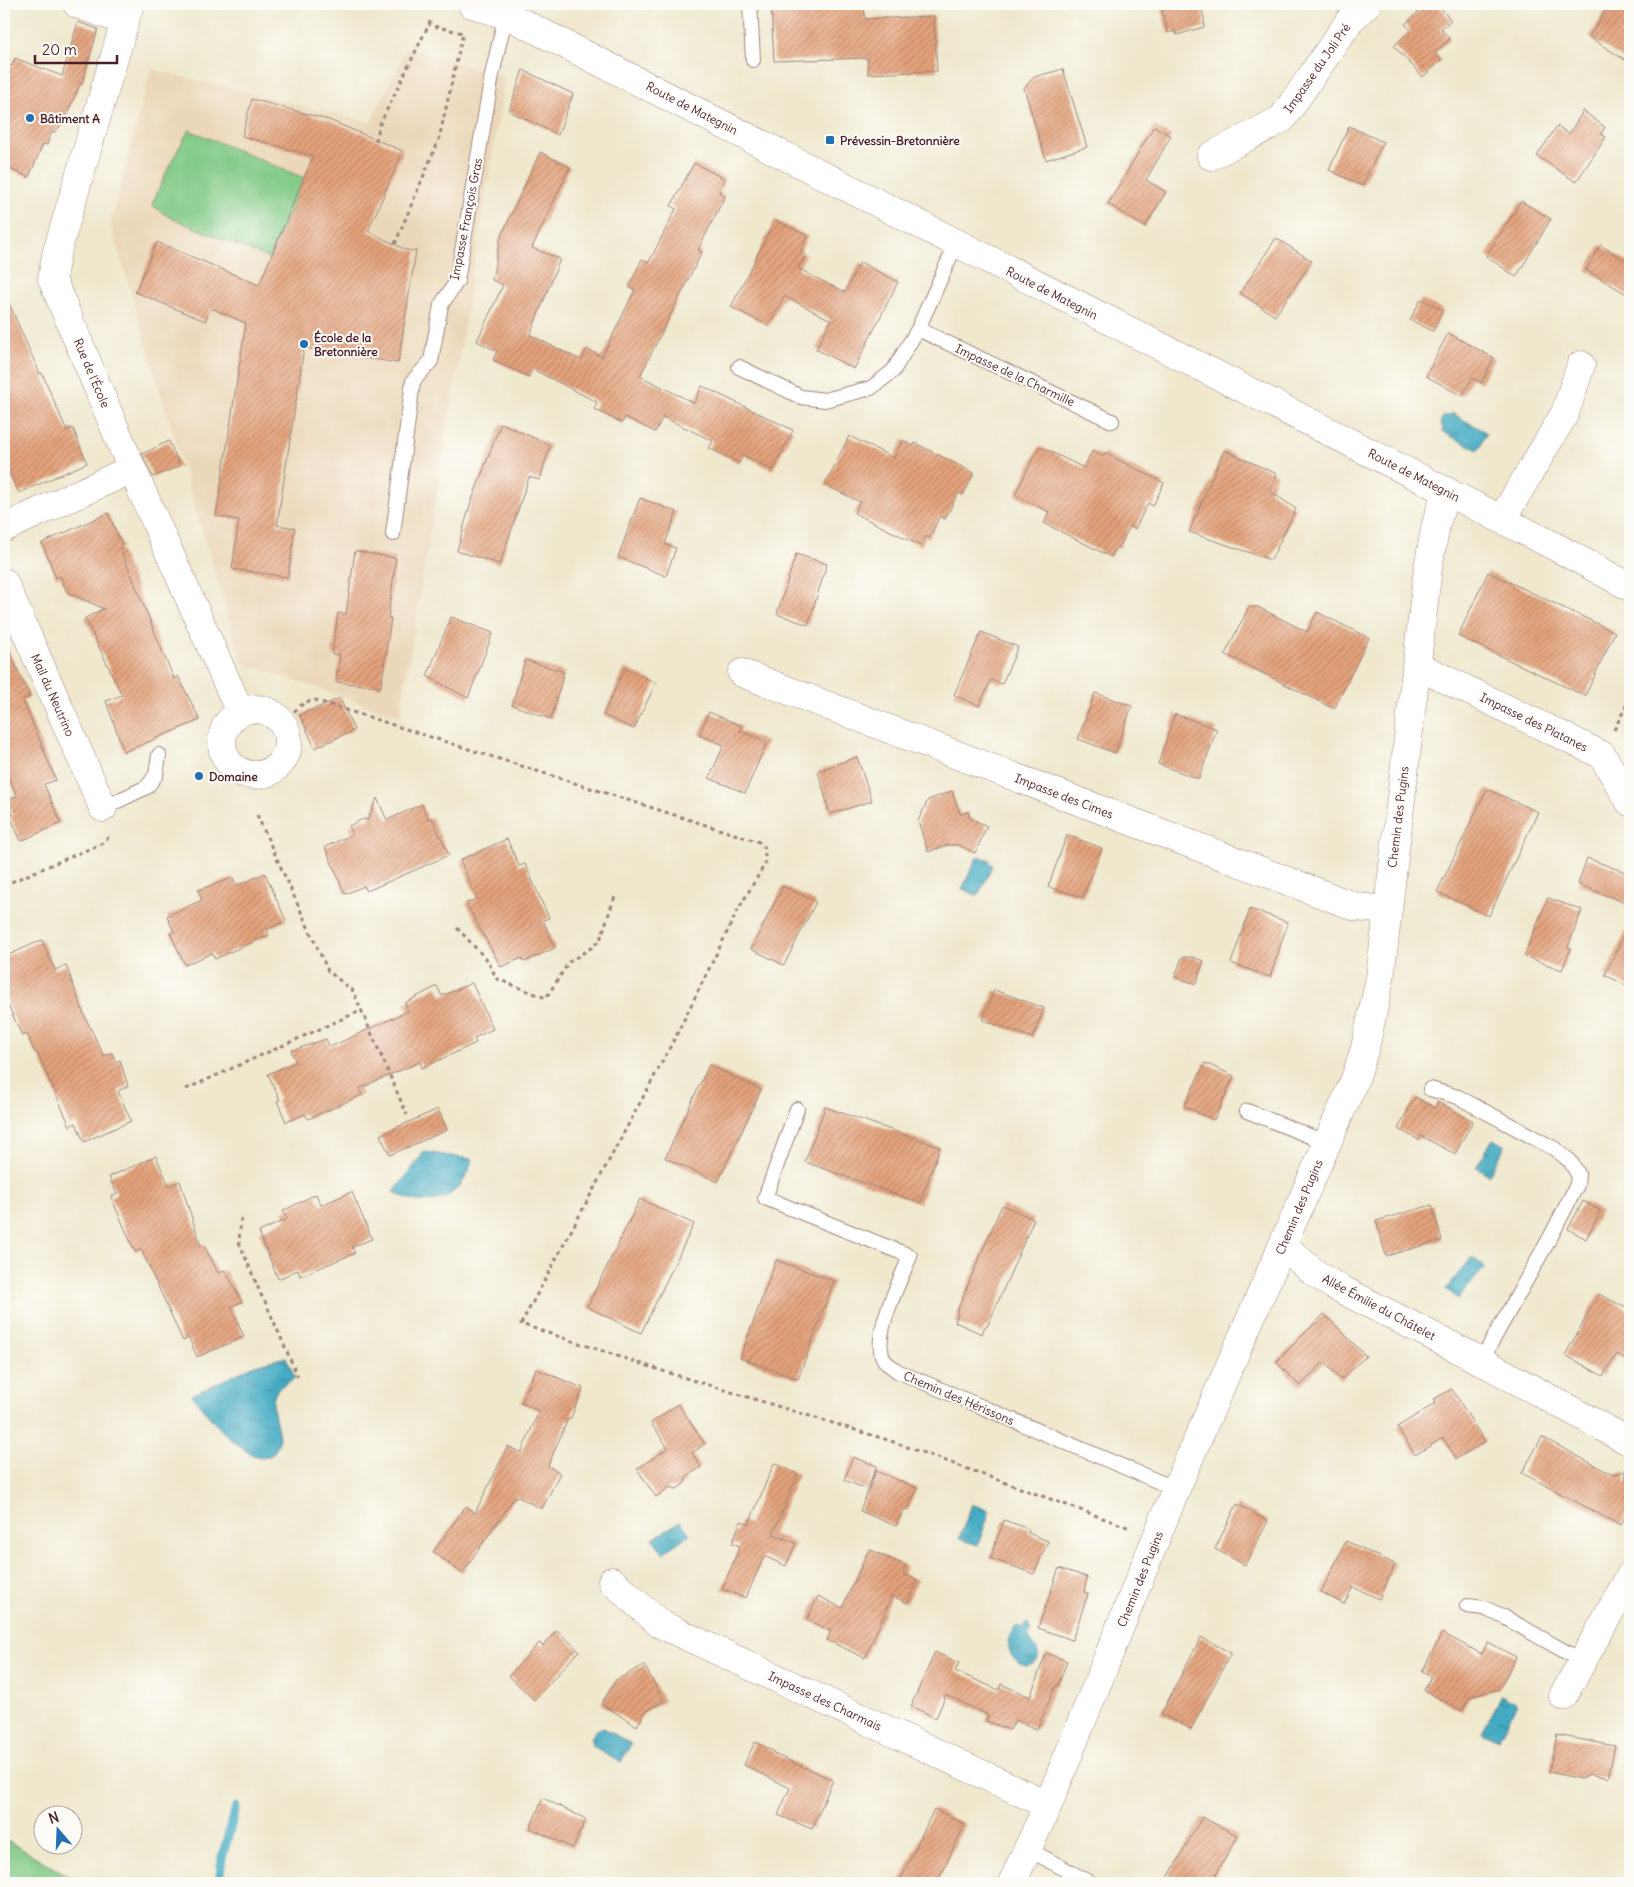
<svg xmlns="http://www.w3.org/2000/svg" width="1634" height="1887" viewBox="0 0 1634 1887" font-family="Delius,sans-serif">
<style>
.built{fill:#ebd8ba}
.green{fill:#82ca87;stroke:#667459}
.water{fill:url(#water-ripples);stroke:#466476}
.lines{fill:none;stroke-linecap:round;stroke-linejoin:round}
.stream{stroke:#42aac2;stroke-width:9}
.building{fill:url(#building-hatch)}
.service-casing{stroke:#9c847c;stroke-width:16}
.minor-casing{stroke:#9c847c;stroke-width:29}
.path{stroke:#9c847c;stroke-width:3;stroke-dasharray:4 4;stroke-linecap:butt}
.service{stroke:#fff;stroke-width:14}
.minor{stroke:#fff;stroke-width:28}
.poi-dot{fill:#1f6fb2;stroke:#fdfcf7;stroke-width:2}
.labels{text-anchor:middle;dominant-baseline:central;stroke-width:4;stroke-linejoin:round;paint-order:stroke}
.street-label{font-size:12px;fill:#4a1f2b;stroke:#fdfcf7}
.poi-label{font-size:12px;font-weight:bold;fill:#4a1f2b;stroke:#fdfcf7;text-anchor:start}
</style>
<defs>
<pattern id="water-ripples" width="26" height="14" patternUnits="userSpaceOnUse" patternTransform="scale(1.25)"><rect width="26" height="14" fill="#42aac2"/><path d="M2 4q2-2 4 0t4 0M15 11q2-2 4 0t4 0" fill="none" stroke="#398a9e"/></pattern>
<pattern id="building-hatch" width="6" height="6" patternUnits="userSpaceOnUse" patternTransform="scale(1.25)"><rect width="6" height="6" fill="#e4a37c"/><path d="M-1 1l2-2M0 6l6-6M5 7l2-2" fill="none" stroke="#bb8466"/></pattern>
</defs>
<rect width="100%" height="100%" fill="#fdfcf7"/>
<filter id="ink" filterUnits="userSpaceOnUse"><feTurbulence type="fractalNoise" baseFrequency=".02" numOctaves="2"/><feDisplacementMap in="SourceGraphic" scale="10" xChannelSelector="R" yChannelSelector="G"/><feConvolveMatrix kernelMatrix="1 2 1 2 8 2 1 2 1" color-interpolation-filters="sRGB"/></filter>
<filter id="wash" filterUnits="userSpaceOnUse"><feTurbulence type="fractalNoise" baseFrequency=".0096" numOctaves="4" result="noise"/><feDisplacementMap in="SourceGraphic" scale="20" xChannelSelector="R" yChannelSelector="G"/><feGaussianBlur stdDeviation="1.12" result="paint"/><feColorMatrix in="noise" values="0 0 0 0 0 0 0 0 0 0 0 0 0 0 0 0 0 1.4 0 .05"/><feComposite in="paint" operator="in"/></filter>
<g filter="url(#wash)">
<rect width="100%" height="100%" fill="#efe8cd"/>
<path class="built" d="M 407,48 L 505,78 L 400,716 L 242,663 L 110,223 L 151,69 L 371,122 Z"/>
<path class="green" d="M 189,130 L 304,178 L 270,259 L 169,217 L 152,205 L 169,166 Z
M 4,1839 L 81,1883 L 4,1883 Z"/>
<path class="water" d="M 1452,413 L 1487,433 L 1478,450 L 1442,432 L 1443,428 L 1440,422 L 1444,416 L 1451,415 Z
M 977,857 L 981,858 L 982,857 L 990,860 L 989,863 L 993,865 L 978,896 L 962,889 Z
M 1493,1139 L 1505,1146 L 1489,1175 L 1476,1167 Z
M 424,1152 L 472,1159 C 465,1198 427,1213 394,1192 Z
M 1472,1257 L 1485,1267 L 1458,1299 L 1446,1289 Z
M 286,1357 L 295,1378 C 289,1382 279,1386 276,1392 C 268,1406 280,1427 279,1442 C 278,1446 274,1453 271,1455 C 250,1470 203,1410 192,1395 L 255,1365 Z
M 972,1504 L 990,1511 L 978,1545 L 959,1539 Z
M 680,1521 L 690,1534 L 663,1553 L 653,1539 Z
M 1026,1623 L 1028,1623 L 1031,1632 L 1028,1634 C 1031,1646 1050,1657 1028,1666 C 1008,1665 1002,1637 1017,1626 L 1024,1628 Z
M 1501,1695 L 1517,1704 L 1498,1740 L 1482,1732 Z
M 602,1727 L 631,1744 L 621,1762 L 591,1745 L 593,1743 L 591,1738 L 596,1730 L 600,1729 Z"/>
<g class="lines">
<path class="stream" d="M 219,1883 L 222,1858 L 236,1807"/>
</g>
<g id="blocks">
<path class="building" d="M 809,4 L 864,4 L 865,19 L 934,16 L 937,71 L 868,74 L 868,58 L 774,61 L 771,5 Z
M 1160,4 L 1200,4 L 1204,18 L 1204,27 L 1177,35 L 1175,31 L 1168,33 Z
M 1427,4 L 1437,4 L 1451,20 L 1441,29 L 1450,39 L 1435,53 L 1441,60 L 1423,77 L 1394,46 L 1411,30 L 1405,24 Z
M 1610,4 L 1630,4 L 1630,63 L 1589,37 Z
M 78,22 L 98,29 L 82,84 L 80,84 L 64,121 L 56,131 L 51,133 L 47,145 L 43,144 L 29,177 L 4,167 L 4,63 L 12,66 L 15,58 L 62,76 Z
M 1063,69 L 1087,147 L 1046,160 L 1024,88 L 1034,77 Z
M 523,70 L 573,94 L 558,135 L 509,111 Z
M 252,99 L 329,120 L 403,151 L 368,231 L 406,250 L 416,251 L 398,363 L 304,348 L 277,525 L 295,528 L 288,577 L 232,569 L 239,520 L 216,516 L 246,323 L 211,308 L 205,321 L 135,292 L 157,242 L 259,285 L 313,156 L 242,136 Z
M 1583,111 L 1605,127 L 1601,134 L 1606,137 L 1576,182 L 1537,156 L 1557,126 L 1569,134 Z
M 1154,126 L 1171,136 L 1146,180 L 1166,192 L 1145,227 L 1108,204 Z
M 1349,126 L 1383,142 L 1362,186 L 1329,170 Z
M 540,152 L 570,167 L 532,248 L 560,259 L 530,335 L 581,360 L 587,349 L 602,357 L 635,290 L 629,287 L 642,259 L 649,262 L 676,209 L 671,206 L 694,163 L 725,179 L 719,192 L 725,196 L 698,250 L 702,252 L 640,376 L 694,403 L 702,386 L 793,430 L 773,470 L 743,455 L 739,463 L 709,448 L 713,441 L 663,417 L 655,432 L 625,417 L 622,423 L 594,409 L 597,402 L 532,369 L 529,377 L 493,360 L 497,351 L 477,341 L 503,285 L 492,280 L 500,239 Z
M 1521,201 L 1551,219 L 1516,277 L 1486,256 Z
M 775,220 L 808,236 L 800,252 L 806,255 L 798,268 L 820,280 L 845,292 L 860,262 L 898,282 L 854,369 L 816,349 L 831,320 L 784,296 L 769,326 L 731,307 Z
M 1276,238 L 1312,261 L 1275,316 L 1240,293 Z
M 1600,245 L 1630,263 L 1630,296 L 1586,270 Z
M 4,292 L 40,374 L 42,373 L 67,431 L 73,428 L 87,463 L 19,493 L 4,462 Z
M 1421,299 L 1443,310 L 1433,331 L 1410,320 Z
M 1448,333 L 1494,358 L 1481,383 L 1472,378 L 1462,396 L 1426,376 Z
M 501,423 L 550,445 L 540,480 L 529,477 L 500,564 L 457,551 L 470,505 Z
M 849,436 L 894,458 L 903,440 L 913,446 L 915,443 L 974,473 L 963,495 L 958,493 L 945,519 L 940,516 L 929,538 L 926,536 L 921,546 L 854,513 L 860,502 L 825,485 Z
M 169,441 L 180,466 L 153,477 L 142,454 Z
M 1039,446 L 1084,468 L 1092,451 L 1103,456 L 1105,453 L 1164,483 L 1153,506 L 1148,503 L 1135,529 L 1130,526 L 1119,548 L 1116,547 L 1111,557 L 1044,523 L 1049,512 L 1015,495 Z
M 1224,450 L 1277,474 L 1270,491 L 1296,509 L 1271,560 L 1189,532 Z
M 640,498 L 677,512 L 665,544 L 676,548 L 666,576 L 618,557 Z
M 108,513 L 123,547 L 120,548 L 174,679 L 178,676 L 200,720 L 124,752 L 106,701 L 122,695 L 85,618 L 104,609 L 67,592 L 60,576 L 56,578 L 42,543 Z
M 355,551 L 396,558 L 388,618 L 391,618 L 381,687 L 336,682 L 340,655 L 332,654 L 338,613 L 346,614 Z
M 796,554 L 827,564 L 808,625 L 777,614 Z
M 1488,572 L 1615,632 L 1585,696 L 1458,636 Z
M 1249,607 L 1258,607 L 1307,632 L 1317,612 L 1369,638 L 1334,709 L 1225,654 Z
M 451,617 L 493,633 L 468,698 L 427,676 Z
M 981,632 L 1018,647 L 1002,684 L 991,680 L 979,706 L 954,695 Z
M 4,640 L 30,697 L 23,700 L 56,780 L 44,784 L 61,823 L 21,841 L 10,816 L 13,815 L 7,800 L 17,796 L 4,767 Z
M 525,660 L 564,672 L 551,719 L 512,705 Z
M 625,668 L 656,683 L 634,729 L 603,715 Z
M 1095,693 L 1132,706 L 1115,753 L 1078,739 Z
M 340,698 L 354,730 L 315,748 L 300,715 Z
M 709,712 L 742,726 L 740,731 L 767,742 L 745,793 L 709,778 L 724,745 L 699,735 Z
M 1175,714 L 1217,729 L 1199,779 L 1158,764 Z
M 857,757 L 872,801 L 830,814 L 818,771 Z
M 1487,789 L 1538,812 L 1489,916 L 1437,892 Z
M 952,791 L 960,814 L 968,812 L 970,818 L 987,826 L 975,853 L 959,845 L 947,845 L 928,852 L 918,821 L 928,800 Z
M 377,798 L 387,820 L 422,804 L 428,819 L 432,818 L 449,855 L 367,891 L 364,886 L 345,894 L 325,847 L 353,834 L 349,826 L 363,819 L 368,820 Z
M 1067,835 L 1102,848 L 1083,897 L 1048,887 Z
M 507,839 L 519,866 L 525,864 L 549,918 L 543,920 L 555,948 L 524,962 L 522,958 L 501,967 L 466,903 L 477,899 L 460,860 Z
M 1587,858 L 1630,874 L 1630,905 L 1578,884 Z
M 265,873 L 286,921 L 267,929 L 269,935 L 237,949 L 215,959 L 212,953 L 185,965 L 170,933 L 174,932 L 167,916 L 202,900 L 198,890 L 233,878 L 237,886 Z
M 783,886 L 816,902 L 784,965 L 751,949 Z
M 1548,898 L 1582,910 L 1568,947 L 1571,948 L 1562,970 L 1524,956 Z
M 1250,909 L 1288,922 L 1270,977 L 1231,963 Z
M 1630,922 L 1630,987 L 1605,975 Z
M 42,940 L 55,970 L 66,965 L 85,1017 L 104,1056 L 112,1053 L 116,1062 L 120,1060 L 128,1086 L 118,1091 L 131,1121 L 84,1142 L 76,1123 L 70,1126 L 37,1052 L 35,1053 L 27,1034 L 22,1036 L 4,996 L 4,957 Z
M 1182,957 L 1192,957 L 1204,961 L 1196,984 L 1175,977 Z
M 472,983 L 493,1029 L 474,1038 L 476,1043 L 422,1068 L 420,1062 L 378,1080 L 359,1089 L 362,1095 L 308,1119 L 305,1114 L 286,1122 L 277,1101 L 280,1100 L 268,1074 L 296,1062 L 291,1051 L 326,1039 L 330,1047 L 380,1024 L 408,1011 L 405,1003 L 437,986 L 442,996 Z
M 994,990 L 1044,1008 L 1033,1038 L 983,1020 Z
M 1205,1063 L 1234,1076 L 1214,1120 L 1184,1106 Z
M 709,1065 L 761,1090 L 718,1182 L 665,1158 Z
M 1415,1097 L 1435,1108 L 1438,1102 L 1473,1121 L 1455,1154 L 1421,1136 L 1419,1140 L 1398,1129 Z
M 825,1107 L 940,1147 L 920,1203 L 805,1162 Z
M 438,1109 L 447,1130 L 390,1155 L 380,1135 Z
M 156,1156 L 169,1186 L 180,1181 L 201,1246 L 204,1245 L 218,1273 L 225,1270 L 242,1302 L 231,1306 L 244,1337 L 197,1357 L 189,1338 L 183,1341 L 141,1249 L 135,1252 L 111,1197 L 117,1194 L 109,1177 Z
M 352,1192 L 372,1239 L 352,1247 L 355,1253 L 300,1276 L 298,1270 L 278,1279 L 259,1232 L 287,1219 L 283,1211 L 316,1194 L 321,1205 Z
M 640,1199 L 694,1224 L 641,1333 L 587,1307 Z
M 1583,1201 L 1601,1211 L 1586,1239 L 1568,1229 Z
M 1002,1205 L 1034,1219 L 987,1327 L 985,1326 L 982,1334 L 955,1322 L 958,1314 L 956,1313 Z
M 1432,1205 L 1442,1240 L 1386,1256 L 1376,1221 Z
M 776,1260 L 834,1281 L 798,1379 L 740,1358 Z
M 1599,1294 L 1630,1310 L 1630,1362 L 1617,1354 L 1603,1376 L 1565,1355 Z
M 1324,1314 L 1366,1356 L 1341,1380 L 1324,1362 L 1300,1386 L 1276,1362 Z
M 536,1369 L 583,1388 L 570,1420 L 568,1419 L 548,1466 L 560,1473 L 542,1509 L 516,1496 L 462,1573 L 433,1552 L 466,1506 L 475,1513 L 508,1446 L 521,1453 L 539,1411 L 521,1403 Z
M 1452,1389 L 1485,1442 L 1456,1459 L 1443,1438 L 1415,1455 L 1397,1427 L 1436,1403 L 1434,1399 Z
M 678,1404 L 705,1444 L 692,1453 L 701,1467 L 686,1477 L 685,1483 L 677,1489 L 670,1487 L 656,1497 L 637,1469 L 668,1448 L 651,1423 Z
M 1542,1437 L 1613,1475 L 1625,1471 L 1626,1482 L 1630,1484 L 1630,1507 L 1620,1525 L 1522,1473 Z
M 853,1457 L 877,1466 L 867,1489 L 844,1480 Z
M 774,1463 L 798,1474 L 773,1534 L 796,1543 L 786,1566 L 764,1556 L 746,1598 L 722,1589 L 740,1546 L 732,1543 L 741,1521 L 749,1524 Z
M 876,1471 L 917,1488 L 908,1510 L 904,1509 L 896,1526 L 860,1511 Z
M 1237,1504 L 1268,1521 L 1245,1565 L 1215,1549 Z
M 1004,1520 L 1029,1529 L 1028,1533 L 1048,1541 L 1034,1574 L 990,1558 Z
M 1346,1541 L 1395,1564 L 1379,1599 L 1353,1587 L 1344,1604 L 1321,1592 Z
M 869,1549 L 906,1566 L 903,1574 L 918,1580 L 907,1603 L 892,1596 L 865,1658 L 827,1640 L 831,1631 L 807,1620 L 818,1596 L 842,1608 Z
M 1059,1568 L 1087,1577 L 1084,1592 L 1088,1594 L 1072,1640 L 1038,1628 Z
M 557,1630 L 579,1651 L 534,1700 L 509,1676 L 539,1643 L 543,1646 Z
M 1442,1633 L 1482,1654 L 1488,1642 L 1516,1657 L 1499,1689 L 1469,1697 L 1462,1711 L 1424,1690 L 1431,1677 L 1422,1672 Z
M 1201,1637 L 1231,1653 L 1191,1729 L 1161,1714 Z
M 935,1652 L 959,1663 L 955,1671 L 999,1690 L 1001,1684 L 1030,1697 L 1046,1653 L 1067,1661 L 1058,1686 L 1056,1685 L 1037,1729 L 1015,1720 L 1010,1730 L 986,1721 L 988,1715 L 946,1695 L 936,1718 L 911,1706 Z
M 644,1665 L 664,1701 L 645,1712 L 637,1726 L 601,1704 L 616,1680 Z
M 1557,1735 L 1615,1746 L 1608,1778 L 1589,1774 L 1581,1779 L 1549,1772 Z
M 755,1742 L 775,1752 L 774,1754 L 833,1780 L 812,1829 L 778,1815 L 790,1788 L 744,1765 Z
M 543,1798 L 586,1819 L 573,1848 L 530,1828 Z
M 934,1809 L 965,1824 L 937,1883 L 899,1883 Z
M 1202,1817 L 1238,1836 L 1211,1883 L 1165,1883 Z"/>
</g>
</g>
<g filter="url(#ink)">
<use href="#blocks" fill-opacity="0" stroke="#9c847c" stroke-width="1"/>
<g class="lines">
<defs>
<path id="service" d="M 750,4 L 753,60
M 918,329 L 1112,421
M 739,367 L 801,397 L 825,400 L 871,388 L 893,371 L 918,329 L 956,244
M 393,534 L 413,381 L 431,361 L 441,305 L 457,281 L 492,75 L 502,31 L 511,17
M 103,808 L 147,787 L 156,775 L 159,755
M 1430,1089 L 1458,1097 L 1555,1149 L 1570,1161 L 1578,1174 L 1577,1185 L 1552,1234 L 1481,1361
M 797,1109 L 765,1198 L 910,1256 C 901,1280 869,1339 885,1361 C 888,1365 894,1368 897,1371 L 1176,1489
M 1247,1111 L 1327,1143
M 1467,1606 L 1484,1608 L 1504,1617 L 1582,1661
M 1028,1849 L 1090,1883"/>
<path id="minor" d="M 77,4 L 125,21
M 130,4 L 56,255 L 52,279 L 132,469 L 240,712
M 472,4 L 511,17 L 1554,546 L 1630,587
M 1211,156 L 1282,119 L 1350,20 L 1367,4
M 1502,519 L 1565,413 L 1581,365
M 4,528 L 132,469
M 4,582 L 103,808
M 1416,665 L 1602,755 L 1630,802
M 742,673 L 1356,907 L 1387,910
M222 742a33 33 0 1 1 66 0a33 33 0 1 1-66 0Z
M 1283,1245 L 1312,1271 L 1333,1285 L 1481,1361 L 1630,1442
M 612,1581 L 660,1624 L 1048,1805
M 1563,1696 L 1630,1576
M 1012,1883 L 1048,1805 L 1176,1489 L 1355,1079 L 1365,1048 L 1380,978 L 1428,568 L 1436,524 L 1446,491"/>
</defs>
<use href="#service" class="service-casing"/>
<use href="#minor" class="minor-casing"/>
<path class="path" d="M 376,141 L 380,124 L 431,20
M 395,244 L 439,139 L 463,33 L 429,25
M 282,722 L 305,702 L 315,700 L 759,842 L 765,849 L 765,864 L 739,908 L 676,1036 L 521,1324 L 669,1373 L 888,1440 L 1130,1528
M 1614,730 L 1630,698
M 257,815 L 328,971 L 353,991 L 407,1115
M 4,885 L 103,843 L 111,834
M 457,928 L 487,960 L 497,979 L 546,998 L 569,962 L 591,948 L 600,940 L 615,896
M 186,1089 L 362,1010
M 241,1218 L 239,1242 L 261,1295 L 264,1299 L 298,1377"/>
<use href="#service" class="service"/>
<use href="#minor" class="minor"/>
</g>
</g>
<g class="poi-dot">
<circle cx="30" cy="118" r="5"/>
<rect x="825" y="135" width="10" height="10" rx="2.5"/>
<circle cx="304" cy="344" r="5"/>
<circle cx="199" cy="776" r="5"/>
</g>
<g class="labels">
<g class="street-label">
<text transform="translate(1317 68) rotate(-55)">Impasse du Joli Pré</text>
<text transform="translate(692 108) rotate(27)">Route de Mategnin</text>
<text transform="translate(466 219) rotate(-79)">Impasse François Gras</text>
<text transform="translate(1052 293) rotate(27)">Route de Mategnin</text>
<text transform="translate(92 373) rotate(67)">Rue de l'École</text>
<text transform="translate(1015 375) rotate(25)">Impasse de la Charmille</text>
<text transform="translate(1414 475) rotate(27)">Route de Mategnin</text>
<text transform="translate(53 695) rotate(66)">Mail du Neutrino</text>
<text transform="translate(1534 722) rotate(26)">Impasse des Platanes</text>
<text transform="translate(1064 796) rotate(21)">Impasse des Cimes</text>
<text transform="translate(1398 817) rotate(-83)">Chemin des Pugins</text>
<text transform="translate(1299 1207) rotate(-67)">Chemin des Pugins</text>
<text transform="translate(1379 1307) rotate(28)">Allée Émilie du Châtelet</text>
<text transform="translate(959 1398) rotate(23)">Chemin des Hérissons</text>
<text transform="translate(1140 1579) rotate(-68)">Chemin des Pugins</text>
<text transform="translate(825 1701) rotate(25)">Impasse des Charmais</text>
</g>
<g class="poi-label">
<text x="40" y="118">Bâtiment A</text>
<text x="840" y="140">Prévessin-Bretonnière</text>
<text x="314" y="337">École de la<tspan x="314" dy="14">Bretonnière</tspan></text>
<text x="209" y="776">Domaine</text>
</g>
</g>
<rect width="1634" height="1887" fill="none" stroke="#fdfcf7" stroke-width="20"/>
<g transform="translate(58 1830) rotate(341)"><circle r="24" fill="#fdfcf7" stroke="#b5a4a5"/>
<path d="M0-4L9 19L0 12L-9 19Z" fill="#1f6fb2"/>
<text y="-8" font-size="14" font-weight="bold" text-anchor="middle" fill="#4a1f2b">N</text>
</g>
<path d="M35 55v8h82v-8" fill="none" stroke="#4a1f2b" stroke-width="2.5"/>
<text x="42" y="55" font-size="15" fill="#4a1f2b" stroke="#fdfcf7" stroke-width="4" paint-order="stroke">20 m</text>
</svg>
